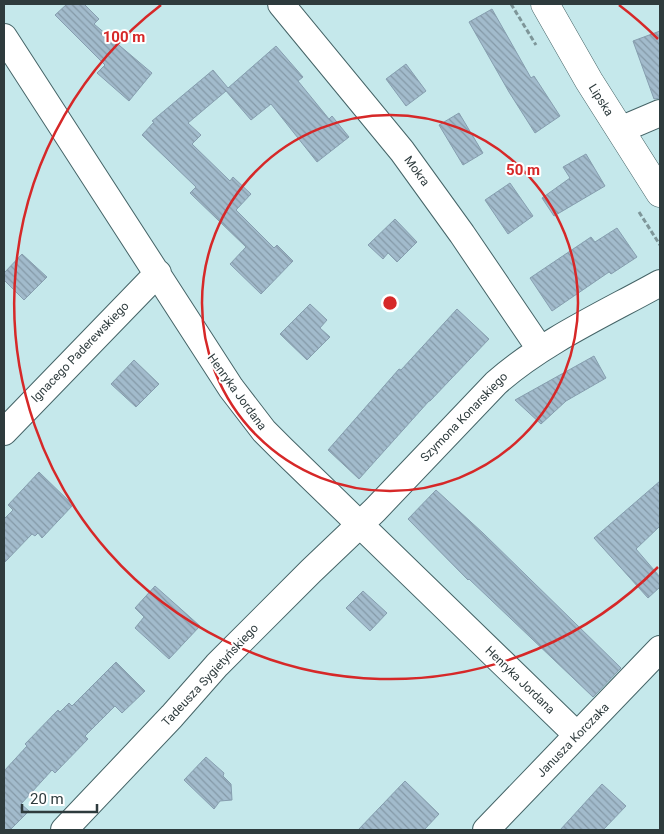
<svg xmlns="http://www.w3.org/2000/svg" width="664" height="834" viewBox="0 0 664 834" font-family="Roboto,sans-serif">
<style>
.building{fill:url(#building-back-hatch);stroke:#869eaf}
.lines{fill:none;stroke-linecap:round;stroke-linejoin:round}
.street-casing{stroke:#456467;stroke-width:28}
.secondary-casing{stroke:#456467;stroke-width:29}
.path{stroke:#7e9699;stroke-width:3;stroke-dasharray:5 2.5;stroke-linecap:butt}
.street{stroke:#fff;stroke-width:26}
.secondary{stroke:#fff;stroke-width:28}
.ring{fill:none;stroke:#d62828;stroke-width:2.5}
.labels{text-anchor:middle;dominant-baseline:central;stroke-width:4;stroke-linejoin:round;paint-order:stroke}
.street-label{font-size:12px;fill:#2e3b3d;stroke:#fff}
.centre{fill:#d62828;stroke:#fff;stroke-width:2.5}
.ring-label{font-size:15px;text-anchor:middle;font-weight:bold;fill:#d62828;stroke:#fff;stroke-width:4;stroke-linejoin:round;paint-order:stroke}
</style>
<defs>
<pattern id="building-back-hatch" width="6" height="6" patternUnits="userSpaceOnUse" patternTransform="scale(1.25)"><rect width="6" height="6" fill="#a2bbcc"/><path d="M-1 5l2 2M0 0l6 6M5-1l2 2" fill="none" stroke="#8499a7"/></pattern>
</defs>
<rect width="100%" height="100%" fill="#c5e8eb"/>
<path class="building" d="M 67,4 L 84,4 L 99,19 L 94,24 L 152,73 L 129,101 L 97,73 L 105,65 L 55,15 Z
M 492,9 L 531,78 L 534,76 L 560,116 L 535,133 L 509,92 L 469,22 Z
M 660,31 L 660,98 L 654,99 L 633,41 Z
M 276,46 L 303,77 L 298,81 L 329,119 L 332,116 L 349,137 L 317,162 L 271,104 L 251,120 L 226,91 L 188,123 L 201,135 L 192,144 L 230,181 L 233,177 L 251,194 L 236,210 L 274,248 L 277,245 L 293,261 L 261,294 L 230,264 L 246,247 L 190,193 L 196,187 L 142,135 L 154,122 L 152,121 L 213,70 L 228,88 Z
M 406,64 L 426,91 L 406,106 L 386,79 Z
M 459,113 L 483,153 L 463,165 L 439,125 Z
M 586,154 L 605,186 L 554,216 L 542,198 L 570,178 L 563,167 Z
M 510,183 L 533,216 L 508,234 L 485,200 Z
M 395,219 L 417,242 L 397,262 L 388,253 L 383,259 L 368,245 Z
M 617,228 L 637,257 L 611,274 L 609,272 L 552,311 L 530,278 L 591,237 L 595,242 Z
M 22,254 L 47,277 L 24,300 L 4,280 L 4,273 Z
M 310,304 L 327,320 L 320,328 L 330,337 L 307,360 L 280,334 Z
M 457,309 L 489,339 L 430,401 L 429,401 L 359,479 L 328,450 L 399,369 L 401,370 Z
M 594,356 L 606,378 L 566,401 L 541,424 L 515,400 Z
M 134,360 L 159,384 L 136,407 L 111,384 Z
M 39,472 L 73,505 L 42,538 L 38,533 L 35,536 L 32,534 L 4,563 L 4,519 L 13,510 L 8,505 Z
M 660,481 L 660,526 L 636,549 L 660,577 L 660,587 L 648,598 L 594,538 Z
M 436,490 L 483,533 L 621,668 L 593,697 L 469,579 L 468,580 L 408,519 Z
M 155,586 L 200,626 L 169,659 L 135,628 L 144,617 L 135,608 Z
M 363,591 L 387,613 L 370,631 L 346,608 Z
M 116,662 L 145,691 L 122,713 L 115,706 L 85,736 L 88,739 L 55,773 L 52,770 L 21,804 L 29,811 L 10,830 L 4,830 L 4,771 L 27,746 L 25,744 L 58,710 L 60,712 L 69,703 L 72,706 Z
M 206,757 L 224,773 L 223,776 L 231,784 L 232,800 L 220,801 L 214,809 L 184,780 Z
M 405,781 L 439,814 L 424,830 L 358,830 Z
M 602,784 L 626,806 L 603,830 L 560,830 Z"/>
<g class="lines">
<defs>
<path id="street" d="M 281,4 L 402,151 L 462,234 L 540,349
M 4,37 L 231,388 L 264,431 L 282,449 L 577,735
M 620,130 L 660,113
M 4,432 L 158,273
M 64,830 L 172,716 L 217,665 L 311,571 L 375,510 L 496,383 C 542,342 606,313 660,283
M 486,830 L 660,649"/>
<path id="secondary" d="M 545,4 L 589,81 L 660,193"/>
</defs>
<use href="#street" class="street-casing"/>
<use href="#secondary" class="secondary-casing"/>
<path class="path" d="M 511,4 L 536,45
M 639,212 L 660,245"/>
<use href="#street" class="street"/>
<use href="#secondary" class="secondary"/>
</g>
<g class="ring">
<circle cx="390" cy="303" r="188"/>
<path d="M658 567A376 376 0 1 1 161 5M619 5A376 376 0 0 1 658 39"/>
</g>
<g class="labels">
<g class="street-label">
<text transform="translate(601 100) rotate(58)">Lipska</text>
<text transform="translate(417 171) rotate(54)">Mokra</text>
<text transform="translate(80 352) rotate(-46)">Ignacego Paderewskiego</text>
<text transform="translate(237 392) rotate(54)">Henryka Jordana</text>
<text transform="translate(464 417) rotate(-46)">Szymona Konarskiego</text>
<text transform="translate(210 675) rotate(-47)">Tadeusza Sygietyńskiego</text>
<text transform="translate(520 680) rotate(44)">Henryka Jordana</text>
<text transform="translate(573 740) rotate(-46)">Janusza Korczaka</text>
</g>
</g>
<circle cx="390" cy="303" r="8" class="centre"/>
<g class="ring-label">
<text x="124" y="42">100 m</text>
<text x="523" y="175">50 m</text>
</g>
<rect width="664" height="834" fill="none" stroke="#2e3b3d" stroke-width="10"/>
<path d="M22 804v8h75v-8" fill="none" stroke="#2e3b3d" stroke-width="2.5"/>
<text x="30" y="804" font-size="15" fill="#2e3b3d" stroke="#ffffff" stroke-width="4" paint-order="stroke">20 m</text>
</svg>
